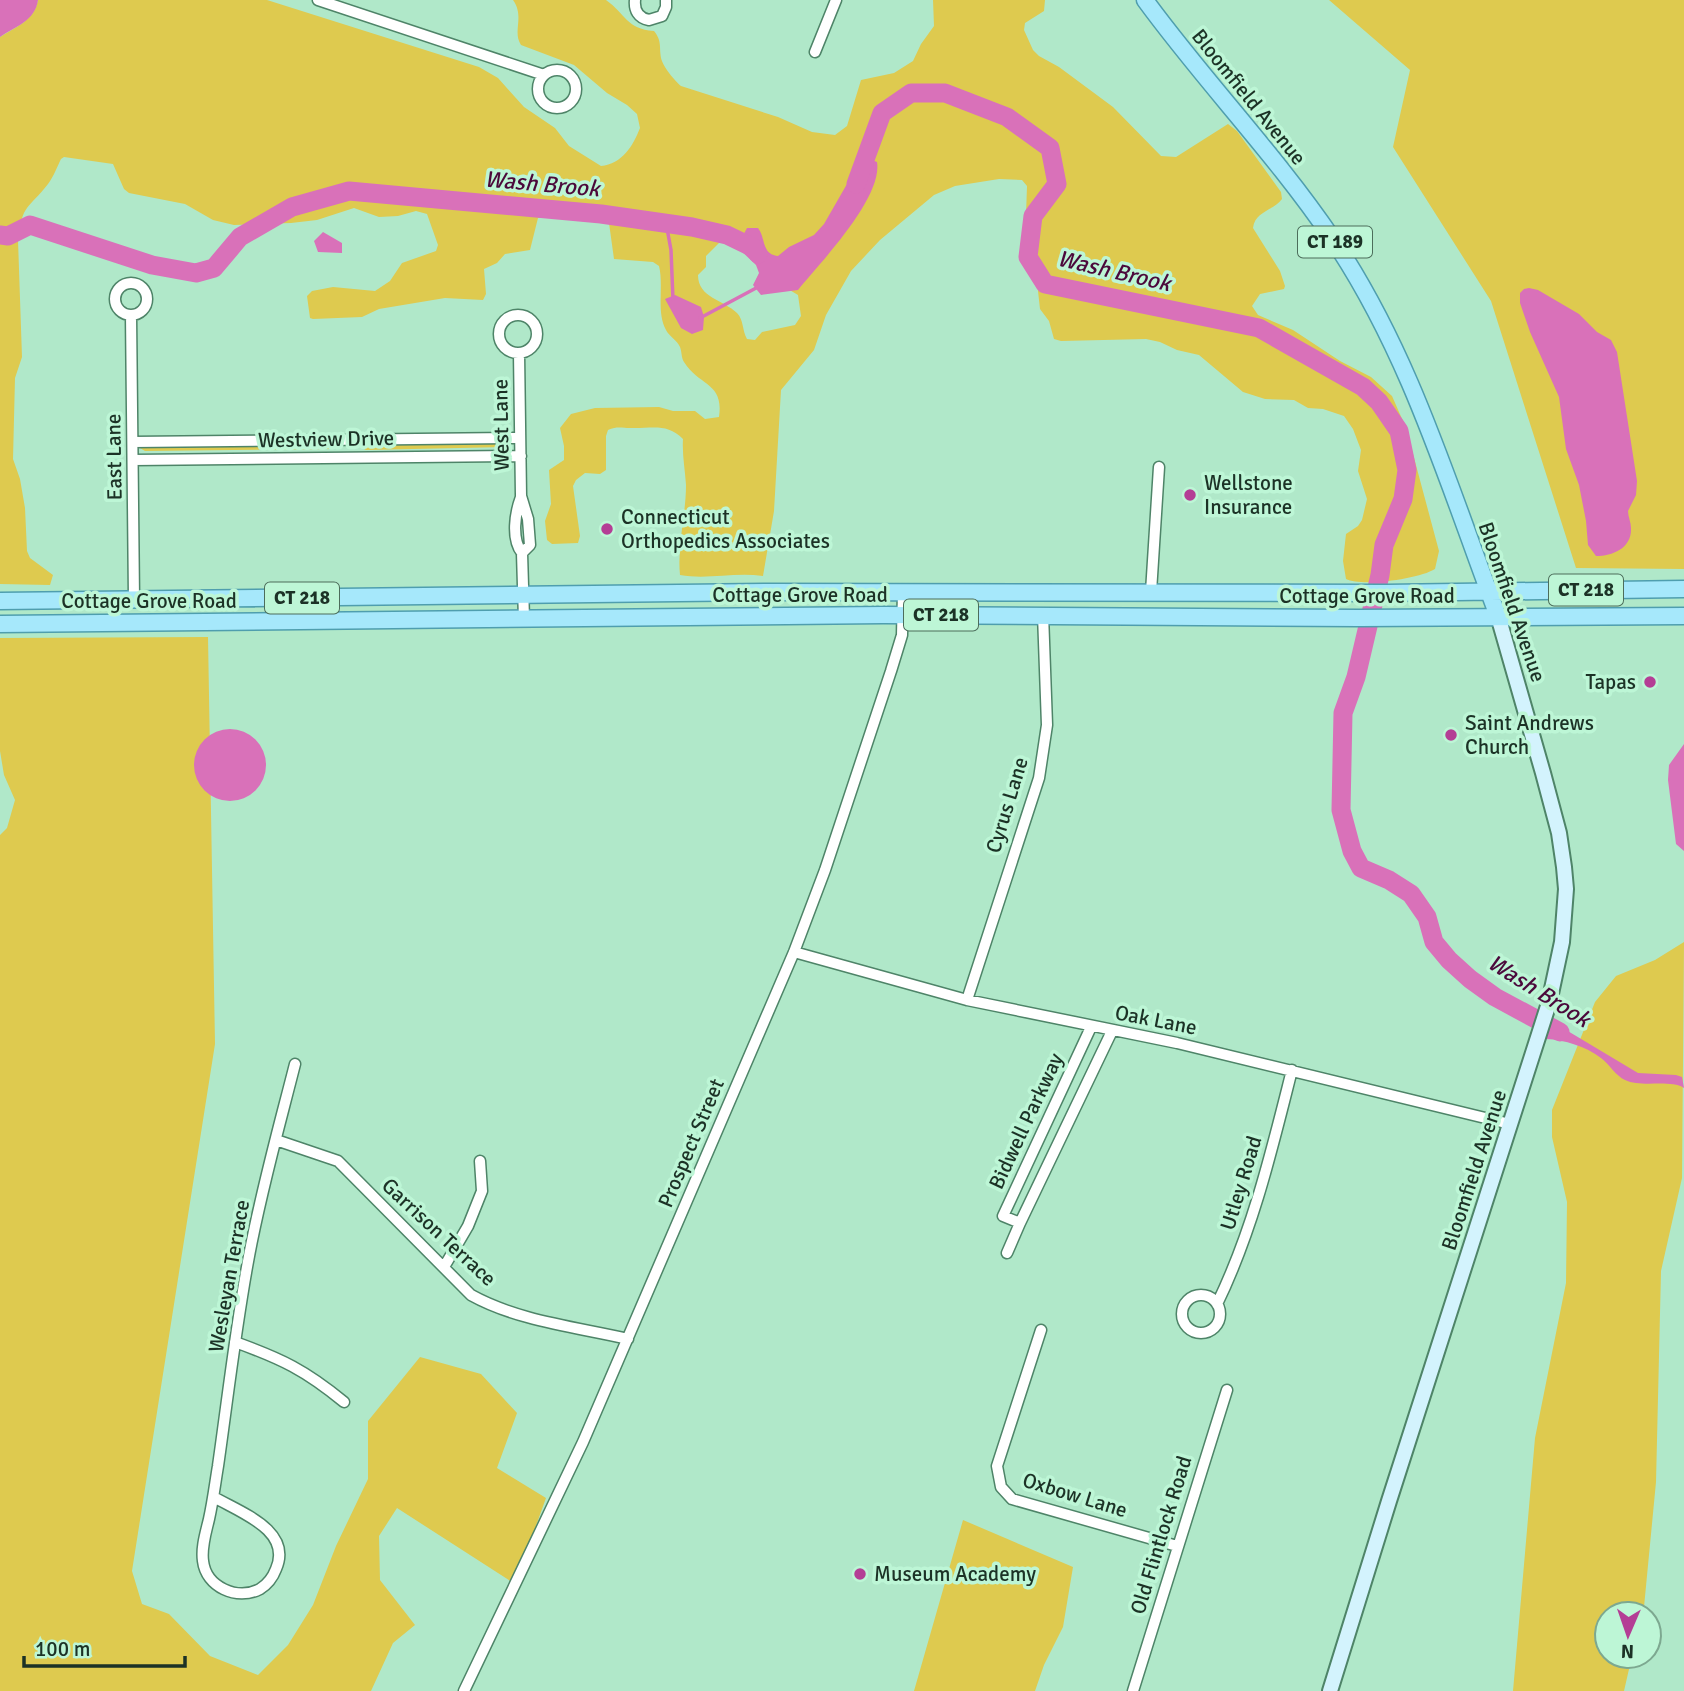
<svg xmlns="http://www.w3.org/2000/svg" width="1684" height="1691" viewBox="0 0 1684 1691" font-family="Signika,sans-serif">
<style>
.green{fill:#deca4f;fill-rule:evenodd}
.water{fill:#d971b9}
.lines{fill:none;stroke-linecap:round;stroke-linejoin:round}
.stream{stroke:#d971b9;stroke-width:3.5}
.river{stroke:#d971b9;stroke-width:19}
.street-casing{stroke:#4e8468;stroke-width:13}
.secondary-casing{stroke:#4e8468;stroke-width:18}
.primary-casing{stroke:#4f9eae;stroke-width:19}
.street{stroke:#fff;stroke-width:10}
.secondary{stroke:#d3f3fd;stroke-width:14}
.primary{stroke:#a6e8fb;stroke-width:16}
.poi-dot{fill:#b43e95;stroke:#bdf6d6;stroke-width:2.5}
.labels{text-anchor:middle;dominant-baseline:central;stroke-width:7;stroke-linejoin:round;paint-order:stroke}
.shield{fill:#bdf6d6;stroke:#4c6d5b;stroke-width:2}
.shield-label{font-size:19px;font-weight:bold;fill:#1c3226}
.street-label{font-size:21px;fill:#1c3226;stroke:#bdf6d6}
.poi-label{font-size:21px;fill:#1c3226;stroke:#bdf6d6;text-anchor:start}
.water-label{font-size:23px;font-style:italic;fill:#4b093b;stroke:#bdf6d6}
</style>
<rect width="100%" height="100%" fill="#b0e8c9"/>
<path class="green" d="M 38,0 L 267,0 L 479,67 L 498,78 L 524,107 L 555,128 L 569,146 L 601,166 C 622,164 633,146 640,128 L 637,114 L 627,105 L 607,93 L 574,65 L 521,45 C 512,31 525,17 513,0 L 606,0 C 626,14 626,29 654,31 C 662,41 659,46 661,58 C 663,67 675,81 681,86 L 778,117 L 812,132 L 835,135 L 847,126 L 861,80 L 894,73 L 913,61 L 921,44 L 934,26 L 933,0 L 1045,0 L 1044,11 L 1025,23 L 1024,30 L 1033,50 L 1039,56 L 1059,67 L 1113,107 L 1161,156 L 1176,157 L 1228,124 L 1237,131 L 1281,192 L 1282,199 C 1273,211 1255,211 1253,228 L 1280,271 L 1285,286 L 1284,289 L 1260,294 L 1252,306 L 1258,315 L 1293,330 L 1340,361 L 1371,377 L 1392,396 L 1406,428 L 1439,551 L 1435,569 C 1419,579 1362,587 1346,579 L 1343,561 L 1346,534 L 1358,526 L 1362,520 L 1367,499 L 1358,471 L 1361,450 L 1353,429 L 1344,416 L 1323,409 L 1308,408 L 1294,400 L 1265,399 L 1243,392 L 1199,355 L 1177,350 L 1160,342 L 1146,339 L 1061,341 L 1054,339 L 1049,321 L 1040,309 L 1035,264 L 1025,244 L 1027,186 L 1022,180 L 999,179 L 955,186 L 934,195 L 880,240 L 851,271 L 826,315 L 814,350 L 781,390 L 774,511 L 763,576 C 734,572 707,580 680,575 C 677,545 686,515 686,485 C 685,469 682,455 683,439 C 667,422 650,429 630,428 C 622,428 617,426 608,430 L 606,436 L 606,470 L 600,474 L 585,473 L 576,480 L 573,486 L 580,536 L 578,543 L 552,544 L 547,540 L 545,521 L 551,504 L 549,470 L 564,460 L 564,446 L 560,428 L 571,414 L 595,408 L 659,407 L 673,411 L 695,411 L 705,419 L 719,417 C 724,382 700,387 684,362 C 681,357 682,352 680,347 C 677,340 669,336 666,330 C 656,312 664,286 659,266 L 653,262 L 614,259 L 609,223 L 572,218 L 538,218 L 530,250 L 505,254 L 497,263 L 484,269 L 486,294 L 483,300 L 445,298 L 379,309 L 362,317 L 313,319 L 310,318 L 307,296 L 312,291 L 333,287 L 375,291 L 390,281 L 402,263 L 436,251 L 438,245 L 427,214 L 416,211 L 398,216 L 379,217 L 354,208 L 317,220 L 291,223 L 234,225 L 213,220 L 185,204 L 129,193 L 124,189 L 113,164 L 64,157 L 61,159 C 57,167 54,176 48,184 C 29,209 22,203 18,240 L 22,357 L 15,378 L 13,459 L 20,479 L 25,508 L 27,551 L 30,558 L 53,575 L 50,585 L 0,584 L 0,37 C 15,27 34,21 38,0 ZM 725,237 L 747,248 L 761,273 L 798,295 L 801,316 L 795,325 L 762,332 L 755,340 L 747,339 C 742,331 744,320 737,313 C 724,300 698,298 698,275 L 706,267 L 706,256 Z
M 1329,0 L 1684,0 L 1684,569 L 1576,568 L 1491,301 L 1393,147 L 1410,70 Z
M 508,442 L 506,447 L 366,450 L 362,448 L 363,444 Z
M 333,443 L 336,445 L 332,449 L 145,451 L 140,448 L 141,445 Z
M 208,637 L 215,1044 L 132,1571 L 142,1604 L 169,1614 L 210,1656 L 258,1675 L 288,1645 L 313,1605 L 336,1546 L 368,1479 L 368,1421 L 420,1357 L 481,1374 L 517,1413 L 497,1468 L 546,1498 L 515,1584 L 397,1508 L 379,1536 L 380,1580 L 415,1625 L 393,1643 L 371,1691 L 0,1691 L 0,835 L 7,828 L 15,800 L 4,775 L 0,751 L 0,638 Z
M 1684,942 L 1682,1178 L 1661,1271 L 1656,1482 L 1644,1607 L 1642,1614 L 1607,1614 L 1607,1656 L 1632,1656 L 1624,1691 L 1513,1691 L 1535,1438 L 1566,1283 L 1567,1202 L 1552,1137 L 1552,1110 L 1595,1002 L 1616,976 L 1655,960 Z
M 963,1520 L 1073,1567 L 1063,1627 L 1044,1665 L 1035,1691 L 914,1691 Z"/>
<path class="water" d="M 0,0 L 38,0 C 35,21 16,26 0,37 Z
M 869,159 L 877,162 C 883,198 819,264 798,290 L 761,295 L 753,285 L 759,273 L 756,265 L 737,247 L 747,228 L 758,228 C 766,238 761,254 778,256 L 789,247 L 814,235 L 824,224 L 847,184 L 857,164 Z
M 323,232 L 342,243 L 342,253 L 318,252 L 314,241 Z
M 1529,288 L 1538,290 L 1579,314 L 1597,332 L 1611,340 L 1617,352 L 1637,481 L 1636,495 L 1628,511 C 1628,517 1631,522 1631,528 C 1632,548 1613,556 1596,556 L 1588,545 L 1586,521 L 1579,485 L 1566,449 L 1559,397 L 1530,332 L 1520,303 L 1520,293 L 1524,289 Z
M 675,295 L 701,307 L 704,317 L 703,330 L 692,334 L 681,328 L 665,299 Z
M194 765a36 36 0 1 1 72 0a36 36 0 1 1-72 0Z
M 1684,744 L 1684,851 L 1676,844 L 1668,780 L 1669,765 Z
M 1551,1021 L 1638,1073 L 1676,1075 L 1682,1077 L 1684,1088 C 1670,1079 1641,1088 1625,1080 C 1616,1076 1610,1065 1601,1058 C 1585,1046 1565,1040 1546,1039 Z"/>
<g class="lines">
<path class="stream" d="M 666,223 L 671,250 L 673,300
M 700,318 L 758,287"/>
<path class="river" d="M 856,184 L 882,113 L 911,93 L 945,93 L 1007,117 L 1050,148 L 1057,184 L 1033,216 L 1028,257 L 1045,284 L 1259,328 L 1363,387 L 1379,402 L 1388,415 L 1399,431 L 1407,470 L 1403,499 L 1384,545 L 1380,575 L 1356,677 L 1343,713 L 1341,810 L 1352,851 L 1361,868 L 1389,880 L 1411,894 L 1427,917 L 1434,942 L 1449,960 L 1470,979 L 1495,997 L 1560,1032
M 0,235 L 8,236 L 30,225 L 152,265 L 196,273 L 214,268 L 240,237 L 292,207 L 349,191 L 601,214 L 692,227 L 727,235 L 754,248 L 758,254"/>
<defs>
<path id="street" d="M 318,0 L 544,75
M 635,0 C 634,10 638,18 649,20 L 662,16 L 666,7 L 666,0
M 815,52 L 836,0
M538 89a19 19 0 1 1 38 0a19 19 0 1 1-38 0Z
M115 299a16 16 0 1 1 32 0a16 16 0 1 1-32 0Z
M499 334a19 19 0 1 1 38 0a19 19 0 1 1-38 0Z
M 131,315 L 134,599
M 519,353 L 521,496 L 528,519 L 530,545 L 522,553
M 133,442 L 520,438
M 133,460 L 521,456
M 521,497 C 515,513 511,539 522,553 L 524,619
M 1151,592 L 1159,467
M 794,952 L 967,1000 L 1177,1043 L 1510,1124
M 967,1000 L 1039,778 L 1047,725 L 1043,614
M 1091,1027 L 1003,1216 L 1020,1223 L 1112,1031
M 276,1140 L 338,1161 L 471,1295 C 518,1321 576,1327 628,1339
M 1007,1253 L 1020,1223
M 444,1267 L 468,1226 L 482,1191 L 480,1161
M1182 1314a19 19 0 1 1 38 0a19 19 0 1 1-38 0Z
M 1217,1304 C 1253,1230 1272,1149 1292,1070
M 1041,1330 L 997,1466 L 1001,1487 L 1012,1499 L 1177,1546
M 235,1342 C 282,1359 305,1370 344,1402
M 214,1497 C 239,1512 293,1530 276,1569 C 273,1577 268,1584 260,1589 C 237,1601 206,1587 203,1561 C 201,1547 206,1532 209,1519 C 213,1501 215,1484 218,1466 C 228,1396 236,1325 249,1256 C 261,1191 279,1127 295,1064
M 464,1691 L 583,1442 L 794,952 L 825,870 L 891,671 L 902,635 L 903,592
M 1133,1691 L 1227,1390"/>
<path id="secondary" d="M 1330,1691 L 1389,1501 L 1549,1003 L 1562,942 L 1566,889 L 1564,867 L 1559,833 L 1543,773 L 1498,616"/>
<path id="primary" d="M 1145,0 C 1204,81 1275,154 1332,238 C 1410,353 1449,487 1498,616
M 0,601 L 767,592 L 1386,593 L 1684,589
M 0,624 L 883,615 L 1359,618 L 1684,616"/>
</defs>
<use href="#street" class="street-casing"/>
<use href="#secondary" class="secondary-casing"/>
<use href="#primary" class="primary-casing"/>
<use href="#street" class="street"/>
<use href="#secondary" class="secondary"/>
<use href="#primary" class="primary"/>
</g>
<g class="poi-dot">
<circle cx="1190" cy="495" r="7"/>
<circle cx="607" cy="529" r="7"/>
<circle cx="1650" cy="682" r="7"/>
<circle cx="1451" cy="735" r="7"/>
<circle cx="860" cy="1574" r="7"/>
</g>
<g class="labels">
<g class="shield">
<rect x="1298" y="226.5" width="74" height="31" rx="5"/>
<rect x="1549" y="574.5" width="74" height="31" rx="5"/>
<rect x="265" y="582.5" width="74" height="31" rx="5"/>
<rect x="904" y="599.5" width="74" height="31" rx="5"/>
</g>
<g class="shield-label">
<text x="1335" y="242">CT 189</text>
<text x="1586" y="590">CT 218</text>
<text x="302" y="598">CT 218</text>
<text x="941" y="615">CT 218</text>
</g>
<g class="street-label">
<text transform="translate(1249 97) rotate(51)">Bloomfield Avenue</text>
<text transform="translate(501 425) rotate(-91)">West Lane</text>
<text transform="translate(326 439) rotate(-1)">Westview Drive</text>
<text transform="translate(114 457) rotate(-91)">East Lane</text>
<text x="800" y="595">Cottage Grove Road</text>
<text x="1367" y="596">Cottage Grove Road</text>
<text x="149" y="601">Cottage Grove Road</text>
<text transform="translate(1512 602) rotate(71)">Bloomfield Avenue</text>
<text transform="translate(1007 805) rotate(-73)">Cyrus Lane</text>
<text transform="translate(1156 1020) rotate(11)">Oak Lane</text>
<text transform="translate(1026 1121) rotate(-65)">Bidwell Parkway</text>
<text transform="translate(691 1143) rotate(-67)">Prospect Street</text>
<text transform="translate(1474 1170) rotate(-72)">Bloomfield Avenue</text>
<text transform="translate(1241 1183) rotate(-73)">Utley Road</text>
<text transform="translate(439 1232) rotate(43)">Garrison Terrace</text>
<text transform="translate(229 1276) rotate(-80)">Wesleyan Terrace</text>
<text transform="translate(1075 1495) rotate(17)">Oxbow Lane</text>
<text transform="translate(1161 1535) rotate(-73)">Old Flintlock Road</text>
</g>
<g class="poi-label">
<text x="1204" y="483">Wellstone<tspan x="1204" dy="24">Insurance</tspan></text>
<text x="621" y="517">Connecticut<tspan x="621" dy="24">Orthopedics Associates</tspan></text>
<text x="1636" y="682" text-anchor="end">Tapas</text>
<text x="1465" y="723">Saint Andrews<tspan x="1465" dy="24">Church</tspan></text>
<text x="874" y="1574">Museum Academy</text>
</g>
<g class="water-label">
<text transform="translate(542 184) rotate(5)">Wash Brook</text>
<text transform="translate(1114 271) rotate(13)">Wash Brook</text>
<text transform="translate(1539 991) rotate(32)">Wash Brook</text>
</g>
</g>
<g transform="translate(1628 1635) rotate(182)"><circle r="33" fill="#bdf6d6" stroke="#7da890" stroke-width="2"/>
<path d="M0-5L12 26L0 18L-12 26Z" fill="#b43e95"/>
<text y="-10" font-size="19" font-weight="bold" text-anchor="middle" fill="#1c3226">N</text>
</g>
<path d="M24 1656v10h161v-10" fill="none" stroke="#1c3226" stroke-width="3.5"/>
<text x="35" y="1656" font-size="21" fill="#1c3226" stroke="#bdf6d6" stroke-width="5" paint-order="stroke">100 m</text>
</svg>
